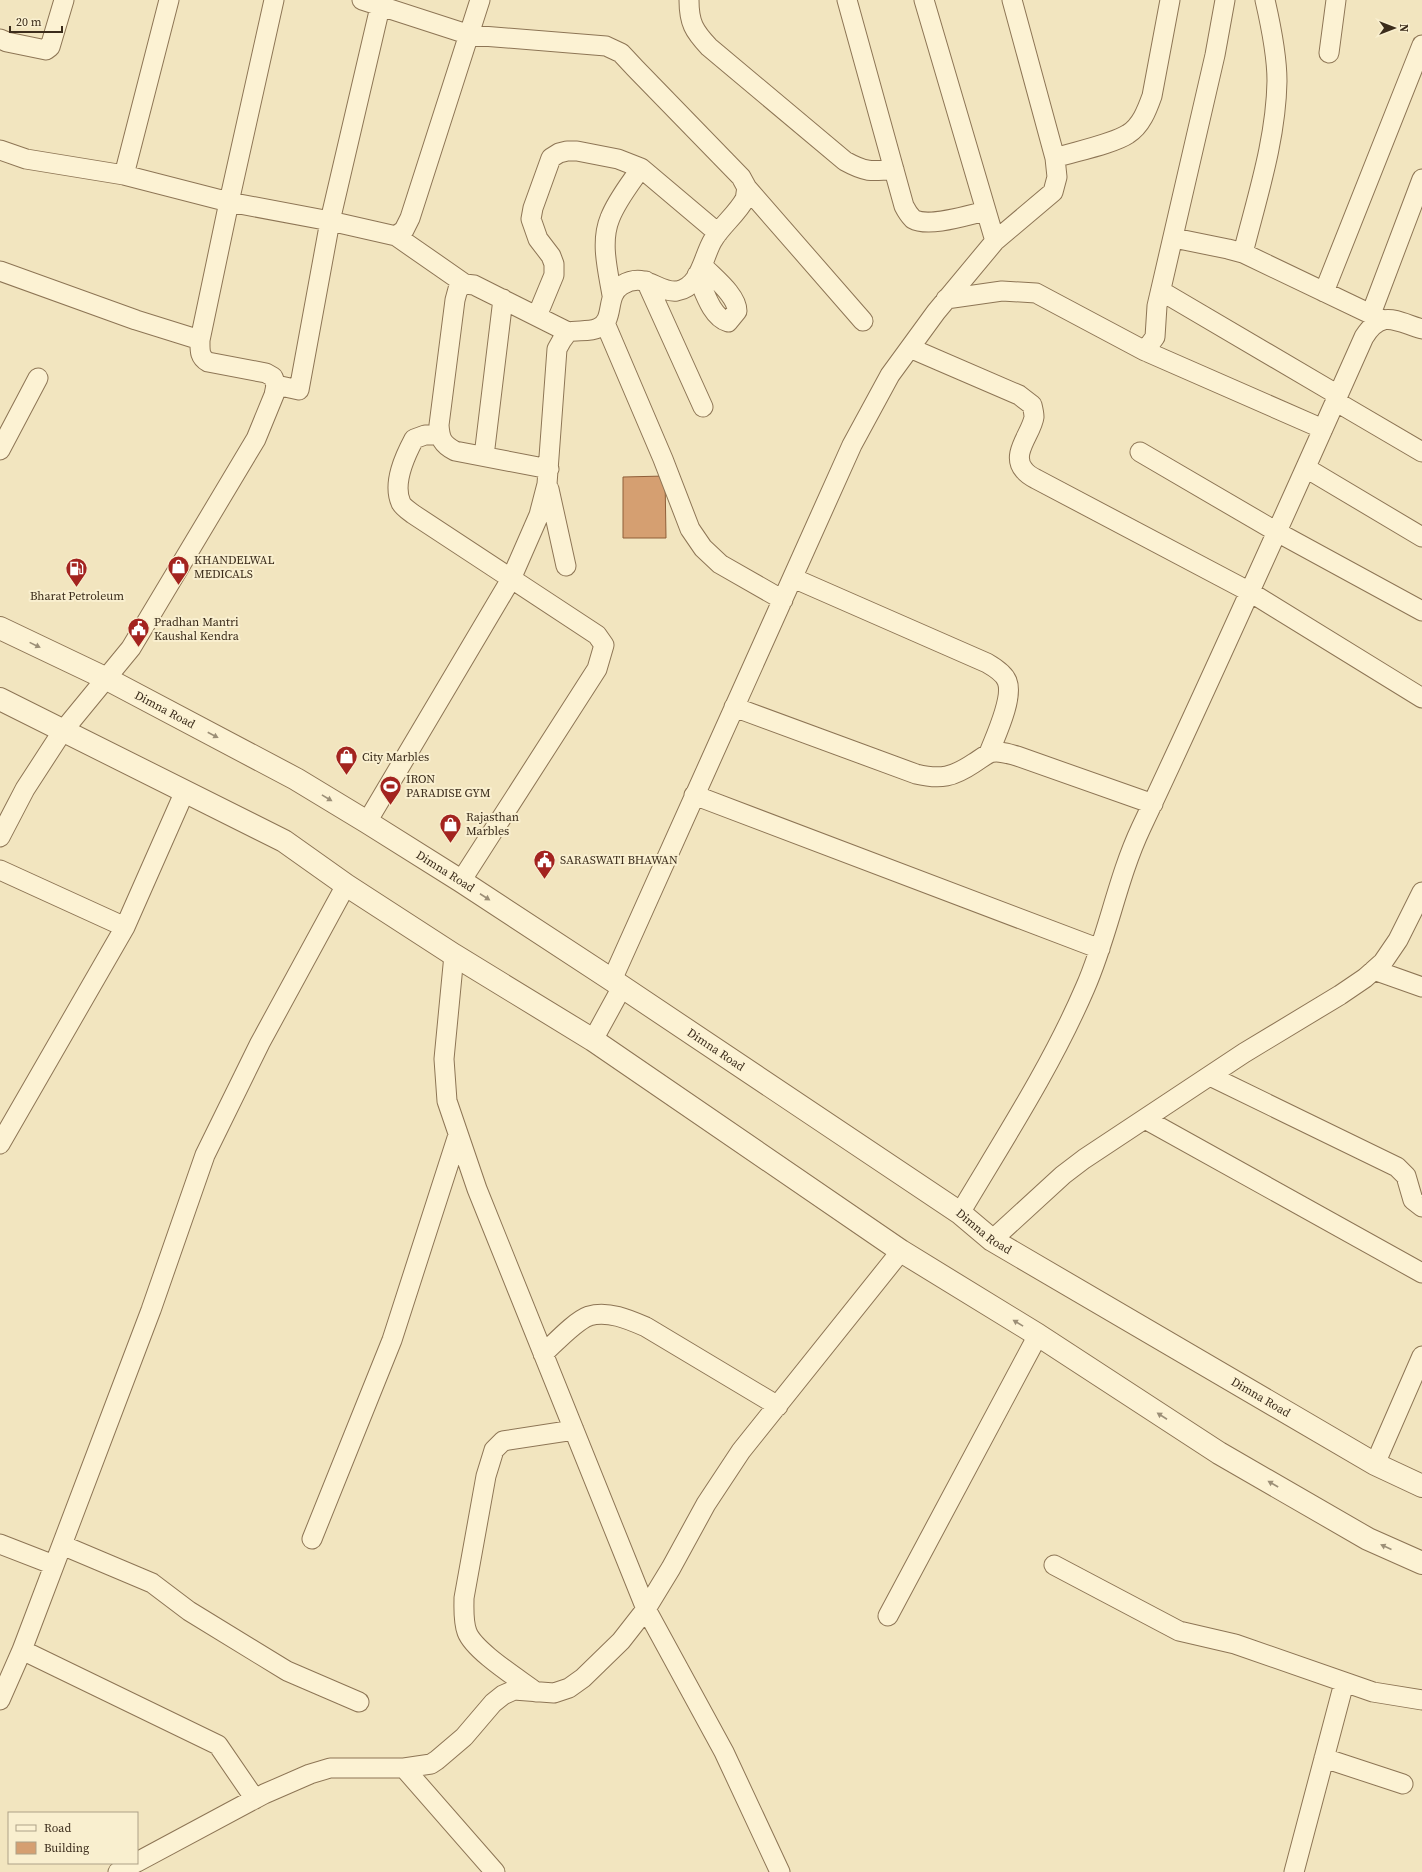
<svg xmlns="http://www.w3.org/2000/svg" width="1422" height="1872" viewBox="0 0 1422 1872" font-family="'Source Serif 4',serif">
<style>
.building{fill:#d59f71;stroke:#8f5e38}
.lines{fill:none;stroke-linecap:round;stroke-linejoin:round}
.minor-casing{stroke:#8d7555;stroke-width:21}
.tertiary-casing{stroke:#8d7555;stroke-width:24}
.minor{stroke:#fcf2d3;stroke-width:19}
.tertiary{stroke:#fcf2d3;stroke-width:22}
.oneway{fill:#9c8f77}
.labels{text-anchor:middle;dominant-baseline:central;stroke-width:4;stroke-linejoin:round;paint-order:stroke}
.poi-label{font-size:12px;fill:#3b2c1b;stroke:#f9efcf;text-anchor:start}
.street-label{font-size:12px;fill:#3b2c1b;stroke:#f9efcf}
</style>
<rect width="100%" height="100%" fill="#f2e5bf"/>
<path class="building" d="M 665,476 L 666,538 L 623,538 L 623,477 Z"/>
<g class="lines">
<defs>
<path id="minor" d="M 362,0 L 470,35 L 606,46 L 621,53 L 635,68 L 741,177 L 747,188 C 746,191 746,196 745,199 C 737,214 721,226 713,240 C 703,256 701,287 677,291 C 657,293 646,271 622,285 C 604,296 616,320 598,328 C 590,332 577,330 568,332 L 562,340 L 557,349 L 547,484 L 539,515 L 511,579 L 367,822
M 689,0 C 689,23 694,31 709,47 L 845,161 C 865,172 871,172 894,169
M 847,0 L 904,206 C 906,210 910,216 913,219 C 929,228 968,215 986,211
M 924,0 L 995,241
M 1225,0 L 1215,55 L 1157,306 L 1155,337 L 1145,351 L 1323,429
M 0,39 L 7,42 L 46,50 L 50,47 L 64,0
M 1329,53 L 1336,0
M 0,150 L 26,159 L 124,175 L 229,202 L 330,221 L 396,236 L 404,230 L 410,218 L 480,0
M 1055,158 C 1073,152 1113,144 1128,134 C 1141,126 1147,110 1152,96 L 1170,0
M 124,175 L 169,0
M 747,188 L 863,321
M 396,236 L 465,284
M 1174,238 L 1228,249 L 1243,253 L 1381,319
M 1243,253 C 1257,197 1276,140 1277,81 C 1277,54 1271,26 1265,0
M 0,271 L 136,320 L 200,340
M 697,275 C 704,290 711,317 728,322 L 737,311 C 737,295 713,277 703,266
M 646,281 L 703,407
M 1161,291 L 1338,395
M 1324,292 L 1422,45
M 612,295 C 608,271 600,242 610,218 C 617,200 630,184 641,168
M 946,299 L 1002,291 L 1036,293 L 1145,351
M 1371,314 L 1422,179
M 537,316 L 554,275 L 554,264 L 551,256 L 538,239 L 531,219 L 533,208 L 551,158 L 559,153 L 567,151 L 577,151 L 618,159 L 641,168 L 718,233
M 605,323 L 663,459 L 690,529 L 703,548 L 720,564 L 783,600
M 910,348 L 1019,395 L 1032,405 C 1033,409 1034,413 1034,417 C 1032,433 1010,454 1024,470 C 1027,474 1032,477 1036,479 L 1250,592 L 1422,698
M 276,385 L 299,390 L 330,221 L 380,7
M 1335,401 L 1422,452
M 440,435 L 425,435 L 414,439 C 405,456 392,483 401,503 C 403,507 409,511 413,514 L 597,635 L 604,645 L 597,669 L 461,881
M 0,450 L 38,378
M 1140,452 L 1277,532 L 1422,611
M 484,456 L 503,299
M 1306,468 L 1422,537
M 549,469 L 455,451 C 442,444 440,439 439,425 L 455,300 L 458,289 L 465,284 L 474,285 L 568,332
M 549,489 L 566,566
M 793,578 L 987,663 C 994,667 1004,673 1007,681 C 1014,698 995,737 989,753
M 734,707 L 916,774 C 941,780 953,777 974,763 C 979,760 985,755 990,753 C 998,750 1009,754 1017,756 L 1153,804
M 694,795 L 1100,949
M 0,837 L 25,789 L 62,732 L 131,648 L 256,439 L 274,395 L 276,385 L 273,377 L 266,373 L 208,362 C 199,357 200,350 200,340 L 229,202 L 274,0
M 0,870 L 125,927
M 454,955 L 444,1059 L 447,1101 L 477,1189 L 646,1609 L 724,1752 L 780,1872
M 1374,970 L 1422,987
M 612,980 L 852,445 L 890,375 L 936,312 L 995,241 L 1053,192 L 1057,177 L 1055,158 L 1012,0
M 593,1040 L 622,987
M 1210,1076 L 1397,1167 L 1406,1176 L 1413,1200 L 1422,1207
M 1145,1119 L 1422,1273
M 0,1144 L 125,927 L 185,791
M 960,1213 C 1004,1139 1051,1067 1085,988 C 1108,936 1117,879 1141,828 C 1218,665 1291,501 1364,337 C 1382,309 1395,321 1422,329
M 992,1240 L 1063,1175 L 1084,1159 L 1244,1053 L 1340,995 L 1365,978 L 1383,962 L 1398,940 L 1422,892
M 543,1354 C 555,1343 575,1321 589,1316 C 608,1310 630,1320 646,1327 L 778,1406
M 1375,1464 L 1422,1356
M 312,1539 L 392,1340 L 458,1135
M 0,1544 L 54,1565
M 62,1545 L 152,1583 L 189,1611 L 287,1671 L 359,1702
M 1054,1565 L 1179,1631 L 1235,1644 L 1373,1692 L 1422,1700
M 888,1616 L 1038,1335
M 22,1650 L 218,1745 L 255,1799
M 536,1692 C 519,1679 474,1651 467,1632 C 463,1621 464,1609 464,1598 L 486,1476 L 494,1450 L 503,1441 L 574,1430
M 0,1700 L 22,1650 L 151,1310 L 205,1155 L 260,1043 L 346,885
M 1324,1758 L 1403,1784
M 404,1768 L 495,1872
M 137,1862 L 264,1794 L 310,1774 L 330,1768 L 404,1768 L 431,1764 L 437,1760 L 464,1737 L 493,1703 L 503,1695 L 514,1690 L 554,1693 L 569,1688 L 583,1678 L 621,1641 L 646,1609 L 671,1568 L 706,1504 L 741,1451 L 901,1251
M 118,1872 L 135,1863
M 1294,1872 L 1344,1683"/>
<g id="tertiary">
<path id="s1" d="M 0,628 L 107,679 L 296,779 L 367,822 L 461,881 L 612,980 L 960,1213 L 992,1240 L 1375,1464 L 1422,1486"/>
<path d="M 0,699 L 284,841 L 346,885 L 454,955 L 593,1040 L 901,1251 L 1038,1335 L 1219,1453 L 1368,1539 L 1422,1563"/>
</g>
</defs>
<use href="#minor" class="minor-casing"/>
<use href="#tertiary" class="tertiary-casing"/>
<use href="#minor" class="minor"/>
<use href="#tertiary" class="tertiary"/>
</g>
<defs><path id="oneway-solid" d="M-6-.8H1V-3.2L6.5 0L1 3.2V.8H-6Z"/></defs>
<g class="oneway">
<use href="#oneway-solid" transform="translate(35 645) rotate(26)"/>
<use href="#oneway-solid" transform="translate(213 735) rotate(28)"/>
<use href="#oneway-solid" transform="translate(327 798) rotate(31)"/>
<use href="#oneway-solid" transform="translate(485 897) rotate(33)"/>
<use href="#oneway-solid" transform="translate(1018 1323) rotate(-149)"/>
<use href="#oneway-solid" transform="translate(1162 1416) rotate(-147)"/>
<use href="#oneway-solid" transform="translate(1273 1484) rotate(-150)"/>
<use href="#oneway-solid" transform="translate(1386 1547) rotate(-156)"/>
</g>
<defs>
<symbol id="shop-pin" viewBox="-11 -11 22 30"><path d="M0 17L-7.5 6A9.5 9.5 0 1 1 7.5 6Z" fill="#a3231f" stroke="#f9efcf"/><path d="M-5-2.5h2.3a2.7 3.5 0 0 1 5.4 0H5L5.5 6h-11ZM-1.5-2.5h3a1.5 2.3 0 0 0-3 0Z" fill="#fff"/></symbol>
<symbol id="fuel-pin" viewBox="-11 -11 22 30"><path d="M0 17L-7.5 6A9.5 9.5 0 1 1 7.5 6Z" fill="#a3231f" stroke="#f9efcf"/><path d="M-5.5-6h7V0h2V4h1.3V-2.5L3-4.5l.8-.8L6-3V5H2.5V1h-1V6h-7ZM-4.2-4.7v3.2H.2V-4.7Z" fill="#fff"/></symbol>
<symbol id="civic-pin" viewBox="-11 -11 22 30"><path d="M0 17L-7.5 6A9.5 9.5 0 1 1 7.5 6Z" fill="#a3231f" stroke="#f9efcf"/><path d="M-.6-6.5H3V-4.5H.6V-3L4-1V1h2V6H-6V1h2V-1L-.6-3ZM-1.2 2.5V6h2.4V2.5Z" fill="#fff"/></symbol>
<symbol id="stadium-pin" viewBox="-11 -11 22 30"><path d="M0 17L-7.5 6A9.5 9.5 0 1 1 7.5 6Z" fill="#a3231f" stroke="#f9efcf"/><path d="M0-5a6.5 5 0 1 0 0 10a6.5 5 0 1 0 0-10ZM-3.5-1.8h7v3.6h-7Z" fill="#fff"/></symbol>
</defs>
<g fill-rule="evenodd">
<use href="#shop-pin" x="166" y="554" width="25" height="34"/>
<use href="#fuel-pin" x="64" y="556" width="25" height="34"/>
<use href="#civic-pin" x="126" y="616" width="25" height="34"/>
<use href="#shop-pin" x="334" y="744" width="25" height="34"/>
<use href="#stadium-pin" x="378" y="774" width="25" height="34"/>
<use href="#shop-pin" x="438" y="812" width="25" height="34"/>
<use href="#civic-pin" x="532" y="848" width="25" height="34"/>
</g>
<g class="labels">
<g class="poi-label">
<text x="194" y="560">KHANDELWAL<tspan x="194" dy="14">MEDICALS</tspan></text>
<text x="77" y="596" text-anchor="middle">Bharat Petroleum</text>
<text x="154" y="622">Pradhan Mantri<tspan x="154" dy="14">Kaushal Kendra</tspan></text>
<text x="362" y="757">City Marbles</text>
<text x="406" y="779">IRON<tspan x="406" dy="14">PARADISE GYM</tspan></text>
<text x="466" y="817">Rajasthan<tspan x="466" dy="14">Marbles</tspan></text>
<text x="560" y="860">SARASWATI BHAWAN</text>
</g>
<g class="street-label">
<text stroke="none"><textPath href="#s1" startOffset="184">Dimna Road</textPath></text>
<text stroke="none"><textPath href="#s1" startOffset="508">Dimna Road</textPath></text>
<text stroke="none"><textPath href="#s1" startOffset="832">Dimna Road</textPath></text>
<text stroke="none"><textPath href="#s1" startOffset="1156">Dimna Road</textPath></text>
<text stroke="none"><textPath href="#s1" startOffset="1479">Dimna Road</textPath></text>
</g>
</g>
<rect x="8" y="1812" width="130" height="52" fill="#f9efcf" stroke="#ada187"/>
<rect x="16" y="1825" width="20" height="6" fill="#fcf2d3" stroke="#ada187"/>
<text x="44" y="1832" font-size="12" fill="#3b2c1b">Road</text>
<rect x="16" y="1842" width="20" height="12" fill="#d59f71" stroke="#ada187"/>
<text x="44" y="1852" font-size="12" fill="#3b2c1b">Building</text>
<g transform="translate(1394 28) rotate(90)" stroke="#f9efcf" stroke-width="3" paint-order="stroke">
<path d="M0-3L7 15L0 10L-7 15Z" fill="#3b2c1b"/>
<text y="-6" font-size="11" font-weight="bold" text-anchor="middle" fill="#3b2c1b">N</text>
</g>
<path d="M10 26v6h52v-6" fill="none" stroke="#3b2c1b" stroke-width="2"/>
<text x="16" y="26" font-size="12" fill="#3b2c1b" stroke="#f9efcf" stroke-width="3" paint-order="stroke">20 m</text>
</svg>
